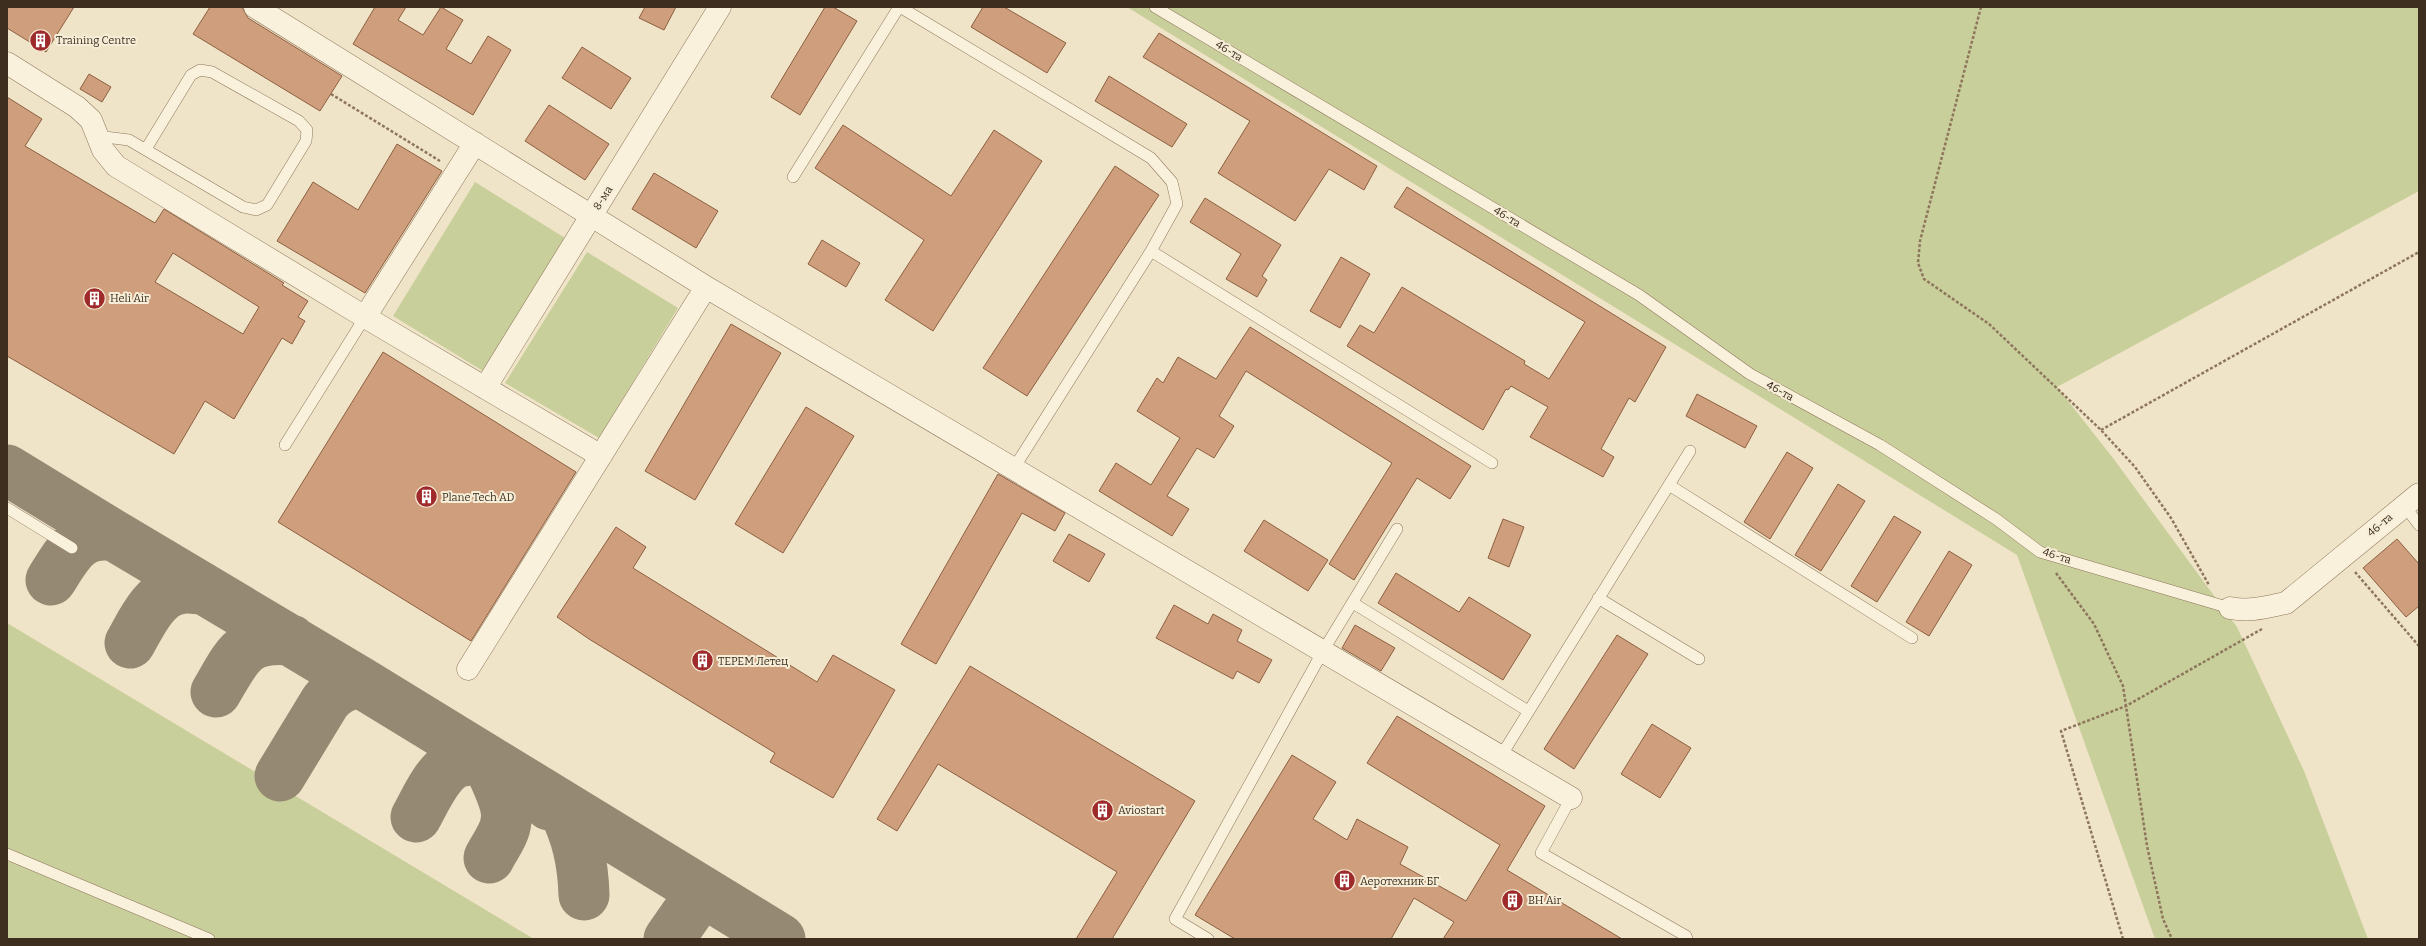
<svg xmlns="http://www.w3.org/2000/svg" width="2426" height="946" viewBox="0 0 2426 946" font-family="Bitter,serif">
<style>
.green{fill:#c9cf9b}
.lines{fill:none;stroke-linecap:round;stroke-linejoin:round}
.taxiway{stroke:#968974;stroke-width:51}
.building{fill:#cf9f7d;stroke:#8d5f41;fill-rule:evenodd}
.service-casing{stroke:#8d765c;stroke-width:12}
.minor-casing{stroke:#8d765c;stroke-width:23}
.path{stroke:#8d765c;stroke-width:2.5;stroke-dasharray:3 2;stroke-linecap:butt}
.service{stroke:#faf1dc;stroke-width:11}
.minor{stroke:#faf1dc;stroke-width:22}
.labels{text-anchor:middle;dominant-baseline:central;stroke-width:4;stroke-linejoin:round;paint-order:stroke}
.poi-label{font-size:11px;fill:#3d2e20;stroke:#f7eed8;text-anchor:start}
.street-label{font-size:11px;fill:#3d2e20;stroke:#f7eed8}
</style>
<rect width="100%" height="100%" fill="#f0e4c8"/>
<path class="green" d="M 1127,7 L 2419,7 L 2419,191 L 2057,387 L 2113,458 L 2237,627 L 2304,771 L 2368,939 L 2155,939 L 2017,555 Z
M 475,182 L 565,238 L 483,371 L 393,316 Z
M 587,252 L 678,308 L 599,438 L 505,383 Z
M 7,623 L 534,939 L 7,939 Z"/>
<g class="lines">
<path class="taxiway" d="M 7,470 L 115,536
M 51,580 C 68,553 79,530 115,536 L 360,682 L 780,939
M 130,643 C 141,624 154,593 179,589 C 187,587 196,589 204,589
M 216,692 C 238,655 243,636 291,640
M 280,776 L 325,702 C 335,689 344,686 360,682
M 549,805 L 562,806 C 577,835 583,862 584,895
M 416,817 C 425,801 436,775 452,765 C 462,759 475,760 486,759 C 493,774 509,805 506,821 C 505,834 495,846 489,858
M 669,939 L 694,903 L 712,898"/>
</g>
<path class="building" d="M 7,7 L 74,7 L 46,52 L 7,28 Z
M 210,7 L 242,7 L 248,18 L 342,76 L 320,111 L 193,34 Z
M 375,7 L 406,7 L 398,20 L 423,35 L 441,7 L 463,20 L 446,49 L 471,64 L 488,36 L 511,50 L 473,115 L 353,44 Z
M 645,7 L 676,7 L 664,30 L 639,18 Z
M 825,7 L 833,7 L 857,21 L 800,115 L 771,97 Z
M 983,7 L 1004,7 L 1066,43 L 1047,73 L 971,27 Z
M 1159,33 L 1377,166 L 1364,190 L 1329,169 L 1295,221 L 1218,173 L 1250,121 L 1143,57 Z
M 582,47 L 631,78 L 611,109 L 562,78 Z
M 89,74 L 111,87 L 102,102 L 80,89 Z
M 1109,76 L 1187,124 L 1172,147 L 1095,101 Z
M 7,97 L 42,119 L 25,146 L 155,223 L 164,209 L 284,283 L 282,285 L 308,301 L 298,317 L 305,321 L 292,344 L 282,338 L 234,419 L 205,401 L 174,454 L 7,356 ZM 173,253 L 259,307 L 243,334 L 155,282 Z
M 549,105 L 609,144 L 585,180 L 525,141 Z
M 843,125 L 951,196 L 994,130 L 1042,161 L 933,331 L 885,300 L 924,240 L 815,168 Z
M 397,144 L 442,171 L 365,293 L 277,241 L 313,182 L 358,210 Z
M 1115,166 L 1159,195 L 1027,396 L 983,368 Z
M 654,173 L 718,211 L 696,248 L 632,209 Z
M 1407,187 L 1666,347 L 1635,402 L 1629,398 L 1601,449 L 1614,457 L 1603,477 L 1530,437 L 1548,407 L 1511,386 L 1508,390 L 1506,389 L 1483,430 L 1347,346 L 1360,325 L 1374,333 L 1402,287 L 1525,361 L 1524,364 L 1549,379 L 1585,322 L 1394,207 Z
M 1205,198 L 1281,245 L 1262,276 L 1267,280 L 1257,297 L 1226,279 L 1241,254 L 1190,222 Z
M 822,240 L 860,263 L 846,287 L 808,264 Z
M 1341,257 L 1370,274 L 1340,328 L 1310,311 Z
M 731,324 L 781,353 L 695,500 L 645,471 Z
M 1250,327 L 1471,466 L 1450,499 L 1417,478 L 1354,580 L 1329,564 L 1392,463 L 1246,371 L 1219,416 L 1234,426 L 1214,458 L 1197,448 L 1167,496 L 1189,509 L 1172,536 L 1099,491 L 1116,463 L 1151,485 L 1180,438 L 1137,411 L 1157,378 L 1163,383 L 1178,357 L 1216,379 Z
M 383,352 L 576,472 L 471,641 L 278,522 Z
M 1697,394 L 1757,426 L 1745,448 L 1686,416 Z
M 806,407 L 854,436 L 783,553 L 735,524 Z
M 1787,452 L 1813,468 L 1770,539 L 1744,522 Z
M 998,474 L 1065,513 L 1055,531 L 1022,513 L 936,664 L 901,644 Z
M 1838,484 L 1865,501 L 1821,571 L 1795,555 Z
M 1894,516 L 1921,532 L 1877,602 L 1851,586 Z
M 1503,519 L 1524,527 L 1509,567 L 1488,558 Z
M 1264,520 L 1328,560 L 1308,591 L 1244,551 Z
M 616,527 L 646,547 L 633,568 L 817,682 L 833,655 L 895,690 L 833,798 L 770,762 L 775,753 L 589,639 L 557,617 Z
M 1069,534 L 1105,554 L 1089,582 L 1053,561 Z
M 2397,539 L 2419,564 L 2419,606 L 2406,617 L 2363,568 Z
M 1949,551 L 1972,565 L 1929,636 L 1906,622 Z
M 1396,573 L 1459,612 L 1469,597 L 1531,635 L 1503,680 L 1378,603 Z
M 1174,605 L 1208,624 L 1213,614 L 1242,630 L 1237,641 L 1272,660 L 1259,683 L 1237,671 L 1233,679 L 1156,638 Z
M 1355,625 L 1395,648 L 1381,671 L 1342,648 Z
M 1617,635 L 1648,654 L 1574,769 L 1544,749 Z
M 970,666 L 1195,801 L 1112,939 L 1076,939 L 1117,872 L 938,764 L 897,831 L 877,819 Z
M 1397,716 L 1545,806 L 1507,870 L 1622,939 L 1443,939 L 1454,922 L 1414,898 L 1391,939 L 1235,939 L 1195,915 L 1292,755 L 1336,782 L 1313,819 L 1347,840 L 1357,819 L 1408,847 L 1400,864 L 1466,901 L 1500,845 L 1367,763 Z
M 1652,724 L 1691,748 L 1660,798 L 1621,774 Z"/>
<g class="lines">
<defs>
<path id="service" d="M 900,7 L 1151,158 L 1172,182 L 1177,204 L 1151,251 L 1014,468
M 1155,7 L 1639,295 L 1750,374 L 1880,445 L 1996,519 L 2040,552 L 2230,608
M 97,136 L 129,140 L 243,207 L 256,210 L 267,205 L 306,141 L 307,130 L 299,121 L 212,72 L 200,70 L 191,75 L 146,149
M 793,177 L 899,7
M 1151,251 L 1492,463
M 285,445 L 365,317
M 1669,485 L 1912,638
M 2404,505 L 2419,525
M 7,508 L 72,548
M 1598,598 L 1699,659
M 1353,603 L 1528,711
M 1501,756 L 1690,451
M 1571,798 L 1541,853 L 1686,936 L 1687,939
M 7,854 L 209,939
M 1208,939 L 1175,919 L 1323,651 L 1397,529"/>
<path id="minor" d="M 255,7 L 706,287 L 1571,798
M 7,63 L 77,107 L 91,120 L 103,150 L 116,166 L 365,317 L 601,456
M 365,317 L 475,143
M 485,388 L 720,7
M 2230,608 C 2251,612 2266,607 2286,603 L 2419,494
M 468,669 L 706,287"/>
</defs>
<use href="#service" class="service-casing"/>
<use href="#minor" class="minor-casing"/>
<path class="path" d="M 1981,7 L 1920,241 L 1918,263 L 1924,279 L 1989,324 L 2101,430 L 2135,467 L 2171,518 L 2209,585
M 331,94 L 440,161
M 2101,430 L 2419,252
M 2355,572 L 2419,646
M 2056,573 L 2094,624 L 2123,686 L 2147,846 L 2163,919 L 2172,939
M 2123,939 L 2061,731 L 2126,706 L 2262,629"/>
<use href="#service" class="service"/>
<use href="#minor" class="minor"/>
</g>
<defs>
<symbol id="building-disc" viewBox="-11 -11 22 22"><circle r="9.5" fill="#9e2a2b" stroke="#f7eed8"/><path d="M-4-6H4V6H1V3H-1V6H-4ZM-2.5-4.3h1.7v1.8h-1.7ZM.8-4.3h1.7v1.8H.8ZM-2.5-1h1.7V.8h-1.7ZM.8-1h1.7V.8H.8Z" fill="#fff"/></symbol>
</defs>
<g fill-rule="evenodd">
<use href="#building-disc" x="28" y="28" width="25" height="25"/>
<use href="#building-disc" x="82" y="286" width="25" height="25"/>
<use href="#building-disc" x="414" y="484" width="25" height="25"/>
<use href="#building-disc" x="690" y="648" width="25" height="25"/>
<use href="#building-disc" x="1090" y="798" width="25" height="25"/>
<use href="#building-disc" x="1332" y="868" width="25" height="25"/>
<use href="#building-disc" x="1500" y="888" width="25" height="25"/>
</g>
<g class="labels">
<g class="poi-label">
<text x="56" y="40">Training Centre</text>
<text x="110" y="298">Heli Air</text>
<text x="442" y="497">Plane Tech AD</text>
<text x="718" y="661">ТЕРЕМ Летец</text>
<text x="1118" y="810">Aviostart</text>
<text x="1360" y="881">Аеротехник БГ</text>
<text x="1528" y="900">BH Air</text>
</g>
<g class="street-label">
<text transform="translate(1229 51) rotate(31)">46-та</text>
<text transform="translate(603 198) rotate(-58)">8-ма</text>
<text transform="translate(1507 217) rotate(31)">46-та</text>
<text transform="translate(1780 391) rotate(29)">46-та</text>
<text transform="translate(2380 525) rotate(-40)">46-та</text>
<text transform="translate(2057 556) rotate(18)">46-та</text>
</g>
</g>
<rect width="2426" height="946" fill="none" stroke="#3d2e20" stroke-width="16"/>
</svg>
